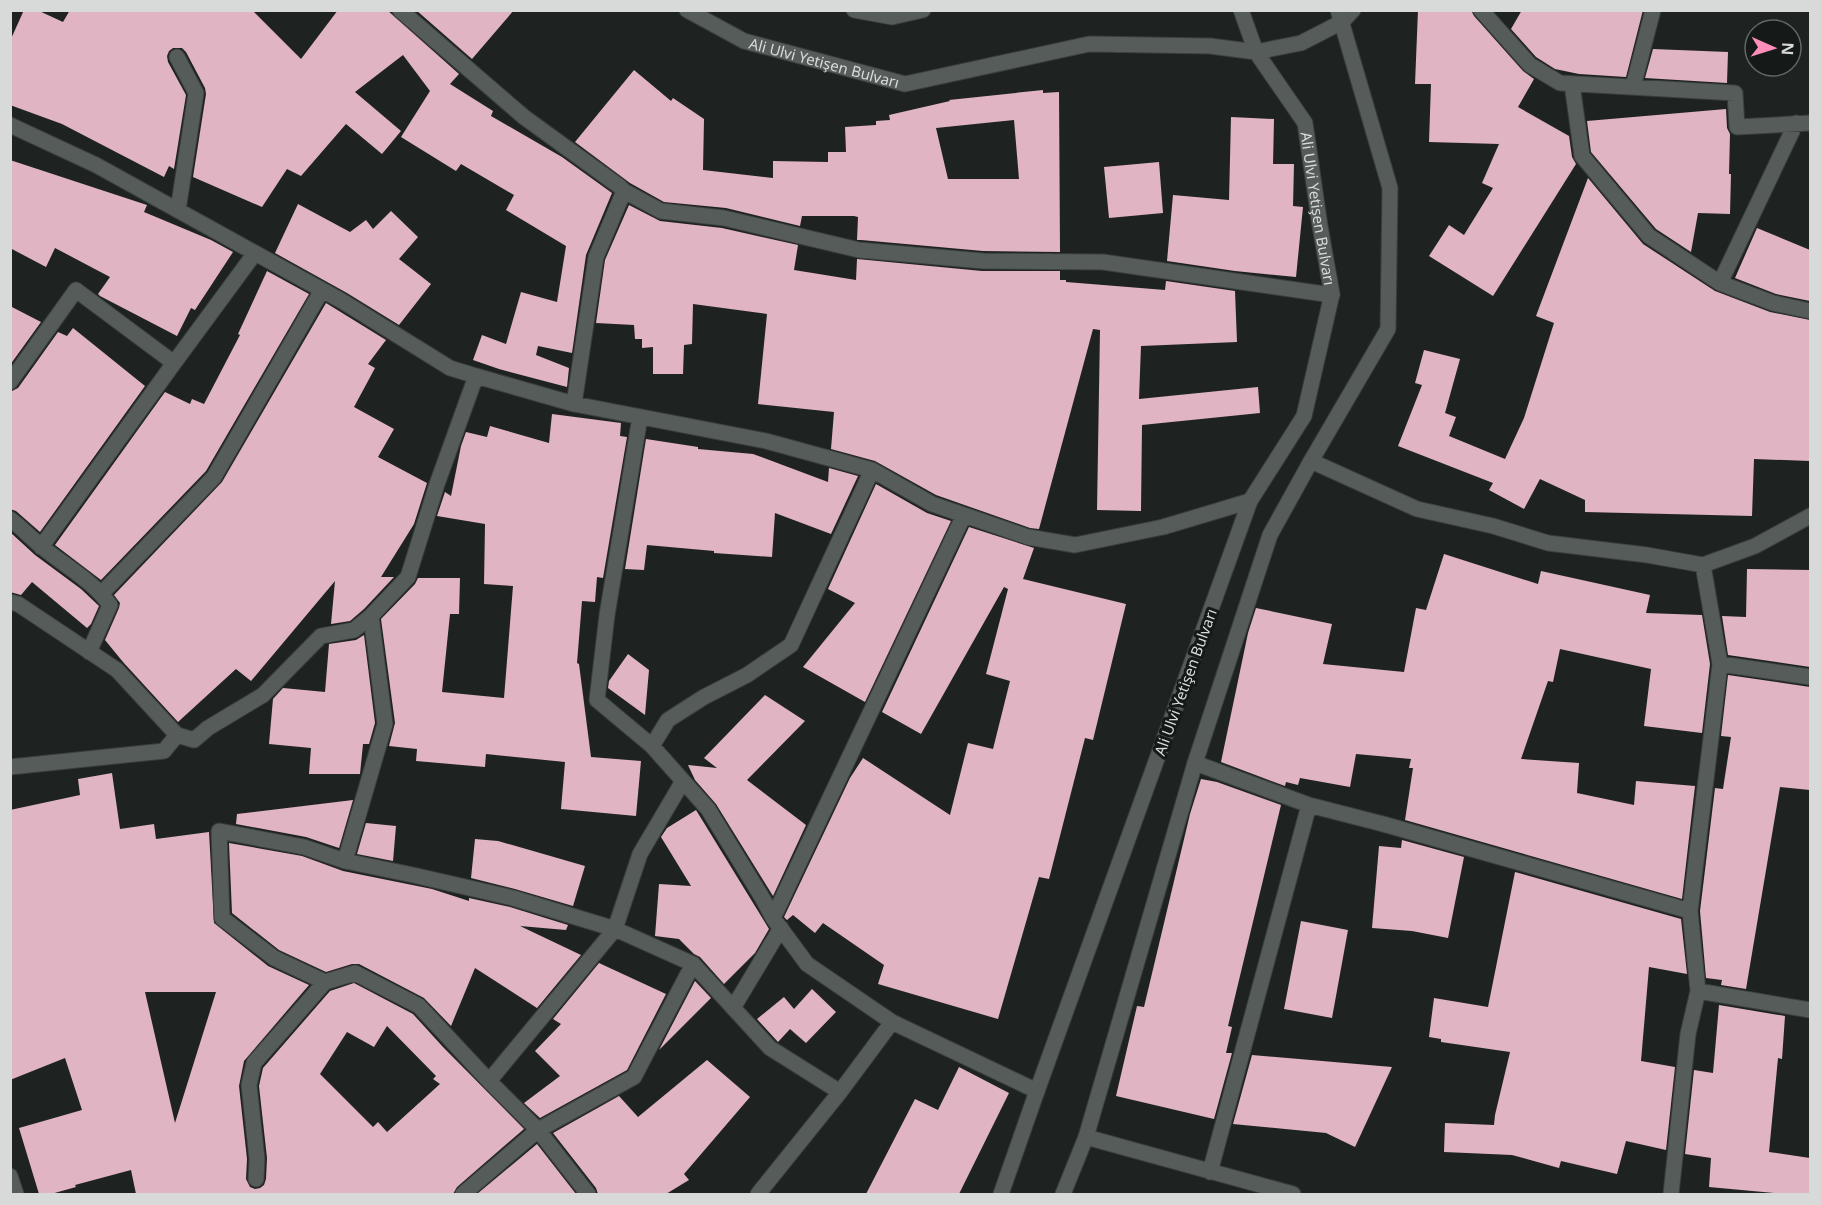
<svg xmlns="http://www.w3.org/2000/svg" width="1821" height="1205" viewBox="0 0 1821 1205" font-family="'Noto Sans',sans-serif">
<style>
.building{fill:#e1b4c3;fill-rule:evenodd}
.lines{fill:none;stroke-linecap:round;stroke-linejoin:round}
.minor-casing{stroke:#3a3e3c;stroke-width:17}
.secondary-casing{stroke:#3a3e3c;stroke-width:17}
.minor{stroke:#565c5a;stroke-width:15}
.secondary{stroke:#565c5a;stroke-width:15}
.labels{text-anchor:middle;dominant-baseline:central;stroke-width:6;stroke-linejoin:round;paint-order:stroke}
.street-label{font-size:15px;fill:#d7dad9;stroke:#151a18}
</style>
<rect width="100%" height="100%" fill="#1e2321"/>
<path class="building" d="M 24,10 L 37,10 L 63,22 L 70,10 L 252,10 L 301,59 L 338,10 L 387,10 L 459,74 L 450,84 L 493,111 L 491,116 L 562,157 L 612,193 L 586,255 L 572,353 L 538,346 L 536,355 L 569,368 L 567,387 L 499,369 L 473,360 L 482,335 L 506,344 L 521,292 L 557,302 L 566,246 L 506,210 L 514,195 L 461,164 L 456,171 L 401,137 L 430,91 L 403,55 L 355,92 L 401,131 L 382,154 L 346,124 L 301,176 L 287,169 L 262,207 L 193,177 L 206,94 L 205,88 L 186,52 L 182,48 L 173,48 L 169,51 L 167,56 L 168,62 L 186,95 L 174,169 L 169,166 L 164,177 L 62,124 L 10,105 L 10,41 Z
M 416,10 L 514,10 L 472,59 Z
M 1418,10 L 1471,10 L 1474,16 L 1523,71 L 1534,79 L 1518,107 L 1569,136 L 1572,157 L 1576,164 L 1493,296 L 1429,256 L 1449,225 L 1464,235 L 1493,188 L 1482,183 L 1499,144 L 1429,142 L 1431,84 L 1415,84 Z
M 1522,10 L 1643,10 L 1626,77 L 1579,74 L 1555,69 L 1536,57 L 1511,29 Z
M 1653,49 L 1728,52 L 1727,83 L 1645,78 Z
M 634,70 L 671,101 L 673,98 L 704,119 L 703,170 L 773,178 L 773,161 L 828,162 L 828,152 L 846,152 L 845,127 L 876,125 L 876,121 L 890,120 L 889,115 L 950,101 L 949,100 L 1043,90 L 1043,93 L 1059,92 L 1060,252 L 983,251 L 861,240 L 857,240 L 858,217 L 854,216 L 802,216 L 800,226 L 726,208 L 664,202 L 630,183 L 575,142 ZM 1014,120 L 1019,179 L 948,179 L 936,128 Z
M 1726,109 L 1727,128 L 1730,134 L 1729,174 L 1731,174 L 1730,214 L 1698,213 L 1691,252 L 1656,229 L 1591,152 L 1587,121 Z
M 1231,117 L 1274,119 L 1273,164 L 1294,164 L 1293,206 L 1303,207 L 1296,277 L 1235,271 L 1167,261 L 1173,195 L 1229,200 Z
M 10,160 L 147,205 L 144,212 L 211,240 L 233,252 L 195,310 L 191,308 L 177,336 L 100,296 L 98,294 L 110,277 L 55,248 L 46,267 L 10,248 Z
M 1159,162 L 1163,213 L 1109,218 L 1104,167 Z
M 1588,178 L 1643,244 L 1715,291 L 1770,312 L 1810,320 L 1810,461 L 1754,459 L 1752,516 L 1585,512 L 1585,500 L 1540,479 L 1524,509 L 1489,490 L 1493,483 L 1398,446 L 1422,385 L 1415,383 L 1424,350 L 1460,359 L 1445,413 L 1456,417 L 1449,436 L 1505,459 L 1524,418 L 1554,323 L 1536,316 Z
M 298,204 L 350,232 L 366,220 L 373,229 L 391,211 L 418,237 L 399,259 L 431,284 L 399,325 L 347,293 L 275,253 Z
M 629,205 L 660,221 L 722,228 L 798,245 L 794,270 L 856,280 L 857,259 L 982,271 L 1060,271 L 1060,280 L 1066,280 L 1066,282 L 1165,290 L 1166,281 L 1235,291 L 1237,342 L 1141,346 L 1139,399 L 1258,387 L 1260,413 L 1142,425 L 1141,511 L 1097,510 L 1100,330 L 1093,329 L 1039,529 L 1030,528 L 936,495 L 875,461 L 831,449 L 834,412 L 758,404 L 767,314 L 693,304 L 692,344 L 684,345 L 683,374 L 653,374 L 653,347 L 642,348 L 642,339 L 635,339 L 634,325 L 596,323 L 605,260 Z
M 1757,228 L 1810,250 L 1810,301 L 1776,294 L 1735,278 Z
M 267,271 L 309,294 L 206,471 L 101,580 L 55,545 L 165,392 L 190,404 L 192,399 L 204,404 L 240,335 L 238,334 Z
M 326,303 L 386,340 L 368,364 L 375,368 L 354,407 L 394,429 L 378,457 L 427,483 L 414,524 L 381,577 L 394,577 L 364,609 L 350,621 L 331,624 L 335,581 L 251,681 L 236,669 L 178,722 L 123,662 L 105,640 L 119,608 L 120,603 L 114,595 L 222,482 Z
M 10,306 L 41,322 L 10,365 Z
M 73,328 L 145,386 L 40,532 L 16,511 L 10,509 L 10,392 L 18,388 L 58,332 L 67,336 Z
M 552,414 L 621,423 L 620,436 L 627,437 L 603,578 L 597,577 L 595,602 L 582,601 L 577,663 L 579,664 L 591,757 L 641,761 L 636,816 L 561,809 L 565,762 L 486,754 L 485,767 L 416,761 L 417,749 L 389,746 L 395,723 L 381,619 L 415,584 L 418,578 L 460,578 L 459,614 L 450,614 L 442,692 L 504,698 L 513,586 L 484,584 L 485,524 L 437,516 L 445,492 L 451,496 L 461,446 L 466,432 L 487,437 L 490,426 L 549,443 Z
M 646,439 L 698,447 L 698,449 L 753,454 L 828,482 L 829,468 L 858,476 L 831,534 L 775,513 L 772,557 L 714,553 L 714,551 L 647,545 L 644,570 L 625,569 Z
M 876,484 L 927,513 L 951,521 L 865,702 L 803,667 L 855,603 L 828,589 Z
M 969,527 L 1034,548 L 1023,579 L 1126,604 L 1093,740 L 1085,738 L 1049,879 L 1039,877 L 998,1019 L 878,984 L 884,965 L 823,923 L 815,933 L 793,915 L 787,920 L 784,917 L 850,778 L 863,758 L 950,815 L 968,743 L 993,749 L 1010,681 L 986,674 L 1008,589 L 1004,587 L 921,734 L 882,712 Z
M 10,532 L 35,555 L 81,589 L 99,606 L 91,624 L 87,628 L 32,582 L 21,595 L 10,592 Z
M 1444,554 L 1538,584 L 1541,571 L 1650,595 L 1646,613 L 1702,615 L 1710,664 L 1702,733 L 1644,726 L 1651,669 L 1560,649 L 1553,682 L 1548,681 L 1521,759 L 1579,763 L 1577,793 L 1634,805 L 1636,781 L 1695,786 L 1682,899 L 1405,820 L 1413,768 L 1409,768 L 1411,759 L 1356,754 L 1350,787 L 1300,778 L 1298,785 L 1286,782 L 1285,786 L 1221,762 L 1248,633 L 1256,608 L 1332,624 L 1323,664 L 1404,672 L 1416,608 L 1426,610 Z
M 1747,569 L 1810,570 L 1810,667 L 1728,655 L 1722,616 L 1746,617 Z
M 364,635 L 375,723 L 369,744 L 363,744 L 360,774 L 309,774 L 311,748 L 269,744 L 273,699 L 283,688 L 325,692 L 329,644 L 356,640 Z
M 628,654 L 649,670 L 645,715 L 608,688 L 609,681 Z
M 1728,675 L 1810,687 L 1810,790 L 1780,787 L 1746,989 L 1721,985 L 1722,980 L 1706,978 L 1700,911 L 1715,788 L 1723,789 L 1731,737 L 1721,736 Z
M 765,695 L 805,721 L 747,780 L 806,825 L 773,896 L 716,804 L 695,780 L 688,765 L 717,768 L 704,758 Z
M 112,773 L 120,829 L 154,824 L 156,839 L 209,832 L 214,923 L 268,966 L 309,985 L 244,1061 L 239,1086 L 247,1159 L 246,1179 L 250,1187 L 255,1189 L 260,1188 L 264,1185 L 266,1179 L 267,1158 L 259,1086 L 263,1068 L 330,991 L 354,983 L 413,1014 L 443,1047 L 524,1129 L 457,1187 L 453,1194 L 136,1194 L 131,1170 L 75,1185 L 76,1187 L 51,1194 L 39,1194 L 19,1128 L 82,1110 L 65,1058 L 10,1080 L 10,810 L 80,795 L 78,779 ZM 145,992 L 216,992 L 175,1123 ZM 387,1026 L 436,1076 L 433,1079 L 440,1084 L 387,1132 L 378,1122 L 373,1127 L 320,1074 L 347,1032 L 374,1047 Z
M 1201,779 L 1217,782 L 1281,805 L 1228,1026 L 1232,1027 L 1226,1053 L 1232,1053 L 1214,1119 L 1116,1096 L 1137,1006 L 1144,1007 L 1190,814 Z
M 353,800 L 339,848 L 306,837 L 236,824 L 237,814 Z
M 696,810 L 769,929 L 755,953 L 724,984 L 700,957 L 694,954 L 679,939 L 655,936 L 659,884 L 691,886 L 661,837 L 667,828 Z
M 366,823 L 396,826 L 393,861 L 357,854 Z
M 475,839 L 498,841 L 585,866 L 573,906 L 515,889 L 471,878 Z
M 1402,840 L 1464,857 L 1448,938 L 1412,931 L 1372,928 L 1379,846 L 1401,848 Z
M 229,843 L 302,856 L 343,871 L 432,889 L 469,901 L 469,898 L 510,907 L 568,925 L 566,930 L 520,926 L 581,955 L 537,1008 L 475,968 L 451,1026 L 424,998 L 359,964 L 352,964 L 326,972 L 279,950 L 232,913 Z
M 1515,872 L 1681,919 L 1687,974 L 1649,967 L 1641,1061 L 1675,1067 L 1666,1150 L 1626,1141 L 1617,1174 L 1561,1161 L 1559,1168 L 1512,1155 L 1444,1152 L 1445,1123 L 1494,1125 L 1495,1115 L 1510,1052 L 1441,1042 L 1441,1039 L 1429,1037 L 1434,998 L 1488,1007 Z
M 1301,921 L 1348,930 L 1332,1018 L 1284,1009 Z
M 599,963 L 666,994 L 627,1070 L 540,1118 L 524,1103 L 560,1076 L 535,1051 L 561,1024 L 553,1019 Z
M 695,981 L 711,998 L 659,1050 Z
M 812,989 L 836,1012 L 806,1043 L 790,1029 L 778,1042 L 757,1019 L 784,997 L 794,1009 Z
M 1719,1005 L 1785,1016 L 1782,1059 L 1778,1058 L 1769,1152 L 1810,1158 L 1810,1194 L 1773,1194 L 1774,1193 L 1709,1187 L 1711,1158 L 1685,1154 L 1694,1070 L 1713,1073 Z
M 1252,1055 L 1392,1067 L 1355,1147 L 1326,1133 L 1233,1124 Z
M 707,1060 L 750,1097 L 684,1174 L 689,1180 L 666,1194 L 598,1194 L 596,1188 L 553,1133 L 619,1096 L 638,1117 Z
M 959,1067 L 1009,1093 L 959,1194 L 866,1194 L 915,1099 L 938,1110 Z
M 537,1144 L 576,1194 L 477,1194 Z"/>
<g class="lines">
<defs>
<path id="minor" d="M 400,10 L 524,117 L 619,186 L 624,191 L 661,211 L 724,218 L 859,250 L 983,261 L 1103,262 L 1332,295
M 1481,10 L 1530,65 L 1560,83 L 1735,93 L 1737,127 L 1810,123
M 1342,22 L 1353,10
M 177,57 L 196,93 L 178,210
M 1572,84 L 1582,156 L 1649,236 L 1720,283 L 1773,303 L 1810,311
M 1633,87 L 1653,10
M 10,125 L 96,165 L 342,301 L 450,368 L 476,376
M 1720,283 L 1796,123
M 10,382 L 76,290 L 174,363
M 574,404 L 596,257 L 624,191
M 640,417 L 607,615 L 597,700 L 652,746 L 708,809 L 763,899 L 773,918 L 807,964 L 892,1022 L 1037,1091
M 1311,461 L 1417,509 L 1493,526 L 1548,543 L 1647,555 L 1703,565 L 1755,546 L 1810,516
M 10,519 C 22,528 31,538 42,547 C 65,566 93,581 110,605 L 89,652
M 41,547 L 174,363 L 255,253
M 102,593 L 214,477 L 322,290
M 10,602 L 18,604 L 117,670 L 177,735
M 1720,664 L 1810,677
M 652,746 L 668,720 L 704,697 L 747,675 L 791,645 L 872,470
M 1195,763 L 1309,805 L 1383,824 L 1690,911
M 10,767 L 164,751 L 177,735 L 194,740 L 208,728 L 263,695 L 321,636 L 354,630 L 371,616 L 408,577 L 437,484 L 476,376 L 574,404 L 766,441 L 872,470 L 932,504 L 1028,537 L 1075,545 L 1163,527 L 1250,501
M 345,861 L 385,724 L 371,616
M 773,918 L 964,515
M 325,982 L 274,958 L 222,918 L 219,831 L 304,847 L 345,861 L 413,875 L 513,898 L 615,929 L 693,964 L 770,1048 L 840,1092
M 1698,991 L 1810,1010
M 733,1008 L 781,928
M 489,1081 L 615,929 L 640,854 L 683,781
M 1086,1137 L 1293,1194
M 1210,1172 L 1309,805
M 10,1176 L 16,1194
M 256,1179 L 257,1159 L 249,1085 L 254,1063 L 325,982 L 355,973 L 419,1006 L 489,1081 L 538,1130 L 588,1194
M 463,1194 L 538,1130 L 634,1077 L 693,964
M 758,1194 L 840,1092 L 892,1022
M 1671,1194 L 1688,1034 L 1698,991 L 1690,911 L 1720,664 L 1703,565"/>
<g id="secondary">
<path id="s1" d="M 687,10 L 744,41 L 905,84 L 1089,44 L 1210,46 L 1256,52 L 1305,123 L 1320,226 L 1332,294 L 1304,416 L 1250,501 L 1037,1091 L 1001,1194"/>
<path d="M 854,10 L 892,17 L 923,10"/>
<path d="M 1241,10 L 1256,52 L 1301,43 L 1342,22"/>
<path d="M 1063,1194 L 1086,1137 L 1195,763 L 1270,535 L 1311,461 L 1388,329 L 1390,188 L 1338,10"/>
</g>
</defs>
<use href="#minor" class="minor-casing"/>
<use href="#secondary" class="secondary-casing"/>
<use href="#minor" class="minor"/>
<use href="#secondary" class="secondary"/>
</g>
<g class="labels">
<g class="street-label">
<text stroke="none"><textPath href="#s1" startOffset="148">Ali Ulvi Yetişen Bulvarı</textPath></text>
<text stroke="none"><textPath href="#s1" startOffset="760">Ali Ulvi Yetişen Bulvarı</textPath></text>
<text transform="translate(1185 682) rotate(-70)">Ali Ulvi Yetişen Bulvarı</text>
</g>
</g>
<rect width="1821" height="1205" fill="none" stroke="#d7dad9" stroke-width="24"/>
<g transform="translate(1773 48) rotate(93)"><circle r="28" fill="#151a18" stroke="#636765" stroke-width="1.5"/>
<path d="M0-4.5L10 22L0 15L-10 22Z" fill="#ff8eba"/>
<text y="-9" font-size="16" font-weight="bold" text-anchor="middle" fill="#d7dad9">N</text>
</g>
</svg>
